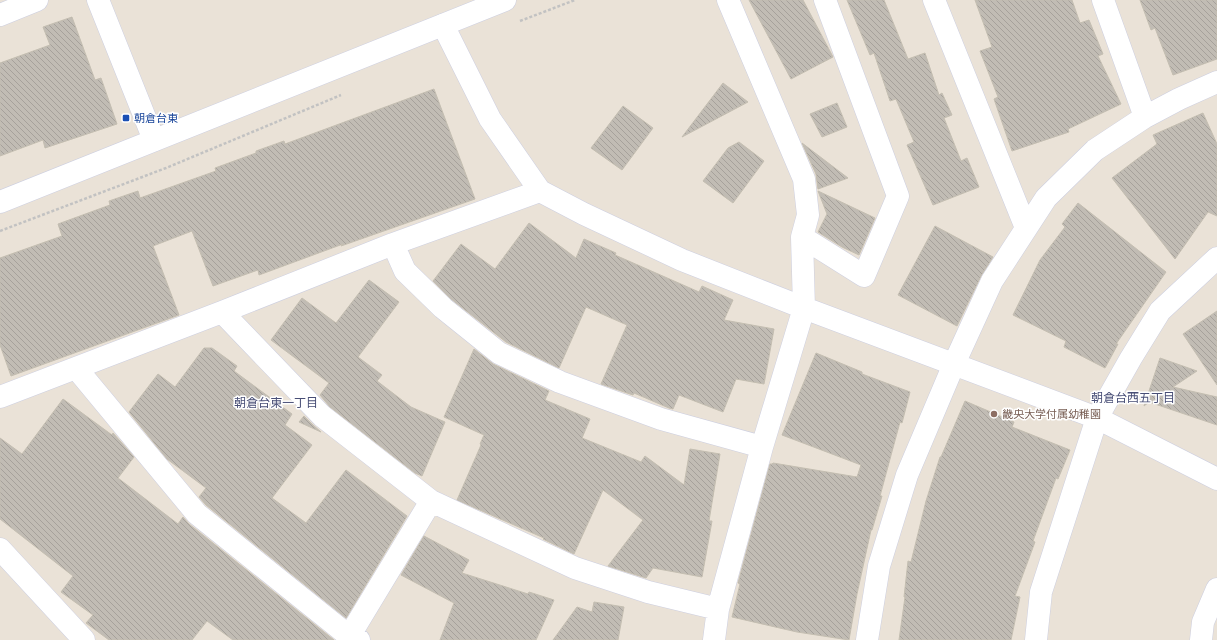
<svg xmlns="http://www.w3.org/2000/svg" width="1217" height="640" viewBox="0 0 1217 640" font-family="Raleway,'Noto Sans JP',sans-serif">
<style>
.building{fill:url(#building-back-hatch);stroke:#c4beb1}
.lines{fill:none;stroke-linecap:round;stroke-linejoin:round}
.minor-casing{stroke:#cdcfe0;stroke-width:23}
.tertiary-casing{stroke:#cdcfe0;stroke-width:23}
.path{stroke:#c2c2c2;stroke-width:2.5;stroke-dasharray:3 2;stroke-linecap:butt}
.minor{stroke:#fff;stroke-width:22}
.tertiary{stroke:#fff;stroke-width:22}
.transit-dot{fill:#1a4fb4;stroke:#fff;stroke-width:1.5}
.education-dot{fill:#8d6e63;stroke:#fff;stroke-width:1.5}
.labels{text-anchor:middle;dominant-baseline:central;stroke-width:3;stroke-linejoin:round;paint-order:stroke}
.transit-label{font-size:11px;fill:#164399;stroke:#fff;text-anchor:start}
.education-label{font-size:11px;fill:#785e54;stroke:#fff;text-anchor:start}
.neighbourhood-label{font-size:12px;fill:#484e76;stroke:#fff}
</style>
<defs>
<pattern id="building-back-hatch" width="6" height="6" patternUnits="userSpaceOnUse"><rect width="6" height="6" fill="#c1bcb4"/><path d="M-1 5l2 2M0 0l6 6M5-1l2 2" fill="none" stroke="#a6a19b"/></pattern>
</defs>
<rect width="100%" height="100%" fill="#eae2d7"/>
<path class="building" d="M 749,0 L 803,0 L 833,57 L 791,79 Z
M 847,0 L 884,0 L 908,59 L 925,53 L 939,95 L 942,93 L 952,115 L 944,118 L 961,161 L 967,158 L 979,187 L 933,205 L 907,145 L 914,142 L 896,99 L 890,101 L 874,53 L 870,55 Z
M 975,0 L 1072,0 L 1080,23 L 1089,20 L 1103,54 L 1098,56 L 1121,104 L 1068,129 L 1069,132 L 1012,151 L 994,99 L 998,97 L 980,51 L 992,47 Z
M 1140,0 L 1217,0 L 1217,59 L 1173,75 L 1155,28 L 1151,30 Z
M 72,17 L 95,80 L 101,78 L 117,124 L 45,148 L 43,140 L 0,156 L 0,63 L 50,45 L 43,27 Z
M 723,83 L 748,102 L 682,137 Z
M 434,89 L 475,199 L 341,246 L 343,244 L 259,275 L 258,270 L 213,286 L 192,231 L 153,246 L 179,315 L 11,376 L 0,345 L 0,258 L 62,236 L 58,224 L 110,205 L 109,201 L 138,191 L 140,198 L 216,171 L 215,168 L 256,153 L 256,151 L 284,141 L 285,144 Z
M 837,103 L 847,127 L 822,137 L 810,114 Z
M 623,106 L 653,128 L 622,170 L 591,148 Z
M 1203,113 L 1217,144 L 1217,216 L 1208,212 L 1175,259 L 1112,178 L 1157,144 L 1153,135 Z
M 739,142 L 764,161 L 733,203 L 703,181 L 728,148 Z
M 802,143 L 848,178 L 818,189 L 816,174 Z
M 818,191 L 875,218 L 859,255 L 842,247 L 818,232 L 827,214 Z
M 1078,203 L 1166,272 L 1116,344 L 1118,344 L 1105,368 L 1064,347 L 1066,341 L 1013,315 L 1040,260 L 1065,227 L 1062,224 Z
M 529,223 L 576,258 L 584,239 L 616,253 L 615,255 L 699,292 L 702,286 L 733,300 L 724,320 L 774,329 L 764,384 L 736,379 L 723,412 L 679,395 L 673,409 L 669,408 L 634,393 L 633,395 L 601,384 L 627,325 L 586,307 L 559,368 L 506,342 L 451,299 L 433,281 L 461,244 L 495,269 Z
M 935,226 L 993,257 L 981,276 L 957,326 L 898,295 Z
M 369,280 L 399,302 L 358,357 L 382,375 L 377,381 L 411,407 L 445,422 L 422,476 L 415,473 L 330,407 L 320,395 L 329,383 L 271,340 L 302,298 L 336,323 Z
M 1217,311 L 1217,385 L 1183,334 Z
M 204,348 L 212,348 L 237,366 L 234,371 L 292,414 L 285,425 L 312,445 L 272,498 L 306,523 L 346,470 L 407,516 L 346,618 L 206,505 L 199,497 L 206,488 L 167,459 L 129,412 L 158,374 L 175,387 Z
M 474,349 L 493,364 L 549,391 L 545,400 L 590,419 L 582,438 L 641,462 L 645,456 L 684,485 L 690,449 L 720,454 L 709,521 L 712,521 L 702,577 L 653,568 L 646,578 L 608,566 L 643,520 L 603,490 L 574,554 L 543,539 L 544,538 L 457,500 L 481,445 L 480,444 L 484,435 L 444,417 Z
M 816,353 L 862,372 L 862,374 L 910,392 L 902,423 L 900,422 L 880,496 L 882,496 L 872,530 L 871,530 L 857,594 L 849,640 L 797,632 L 732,617 L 740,584 L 738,583 L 770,464 L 772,464 L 773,463 L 857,477 L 861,465 L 782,435 Z
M 1160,358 L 1197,371 L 1173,387 L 1217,397 L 1217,425 L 1149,402 L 1144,406 Z
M 63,399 L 112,435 L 113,433 L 134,457 L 118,478 L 178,524 L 183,517 L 189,524 L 334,640 L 233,640 L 207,621 L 192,640 L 109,640 L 86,623 L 93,615 L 61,592 L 73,576 L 0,519 L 0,438 L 22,454 Z
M 965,401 L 1014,422 L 1012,427 L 1070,450 L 1058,479 L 1056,478 L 1033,541 L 1035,542 L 1015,596 L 1020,597 L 1011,640 L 899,640 L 905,597 L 904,597 L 908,561 L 911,562 L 926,501 L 940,457 L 941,457 Z
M 304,416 L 313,425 L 321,432 L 299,422 Z
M 424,536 L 469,560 L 462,573 L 528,594 L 529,592 L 554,600 L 536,640 L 440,640 L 454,603 L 401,575 Z
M 594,602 L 624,607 L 618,640 L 553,640 L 577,607 L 592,612 Z"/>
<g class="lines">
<defs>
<path id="minor" d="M 98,0 L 154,140
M 934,0 L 1026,228
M 1103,0 L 1145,117
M 0,15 L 37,0
M 443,25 L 490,119 L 540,191 L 584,214 L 682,260 L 804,308 L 1097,418 L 1217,479
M 802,237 L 864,276 L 898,196 L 825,0
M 393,244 L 405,271 L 443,308 L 499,353 L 560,382 L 661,419 L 762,447
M 222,312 L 322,416 L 431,501 L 575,568 L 648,592 L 718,609
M 76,368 L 197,514 L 349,636 L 359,640
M 0,397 L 222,312 L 393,244 L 540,191
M 347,640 L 431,501
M 714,640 L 718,609 L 762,447 L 804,308 L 802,237 L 808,215 L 804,179 L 728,0
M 867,640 L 879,566 L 907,475 L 954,364 L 992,281 L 1046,198 L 1095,150 L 1145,117 L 1179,99 L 1217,82
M 1036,640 L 1041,592 L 1097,418 L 1131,358 L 1160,311 L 1217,258
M 1201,640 L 1203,622 L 1217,589"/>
<path id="tertiary" d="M 0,202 L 505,0
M 0,549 L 84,640"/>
</defs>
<use href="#minor" class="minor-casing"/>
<use href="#tertiary" class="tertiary-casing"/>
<path class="path" d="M 520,21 L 575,0
M 0,231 L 166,168 L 341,95"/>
<use href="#minor" class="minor"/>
<use href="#tertiary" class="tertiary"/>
</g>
<rect class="transit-dot" x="122" y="114" width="8" height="8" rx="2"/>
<circle class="education-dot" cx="994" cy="414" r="4"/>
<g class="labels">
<g class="transit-label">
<text x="134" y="118">朝倉台東</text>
</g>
<g class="education-label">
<text x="1002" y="414">畿央大学付属幼稚園</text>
</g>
<g class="neighbourhood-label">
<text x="1133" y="398">朝倉台西五丁目</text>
<text x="276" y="403">朝倉台東一丁目</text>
</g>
</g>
</svg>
